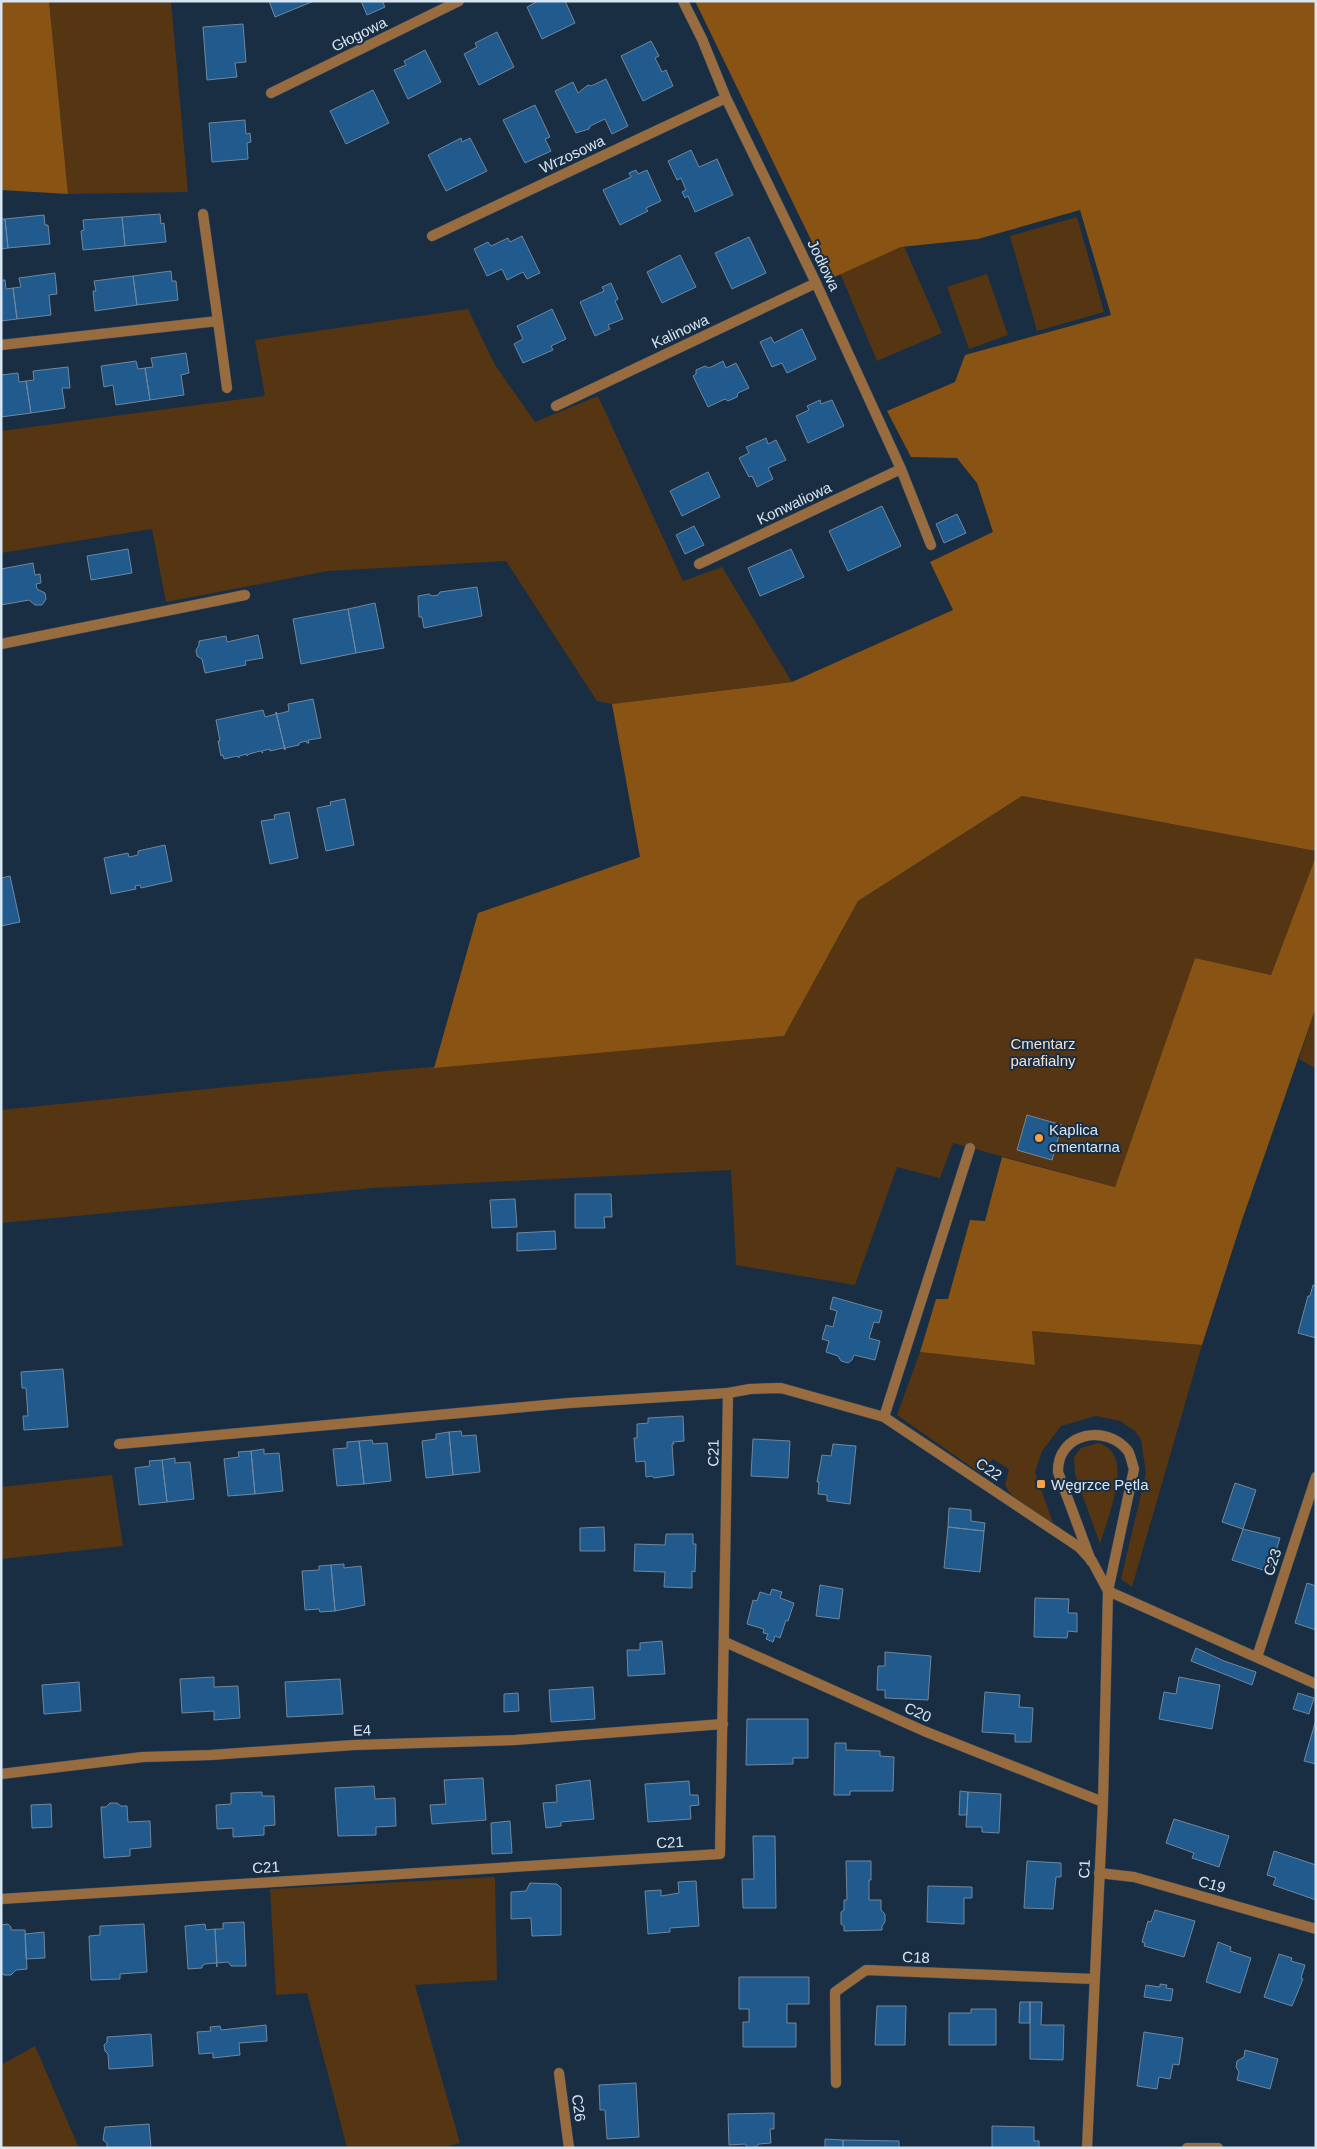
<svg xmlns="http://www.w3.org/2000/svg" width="1317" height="2149" viewBox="0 0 1317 2149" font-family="Arial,sans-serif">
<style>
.green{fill:#553512}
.forest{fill:#895314}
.building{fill:#215a8d;stroke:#6f879e}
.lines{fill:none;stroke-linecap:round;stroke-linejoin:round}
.lane-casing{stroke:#384b5e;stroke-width:11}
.street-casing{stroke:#384b5e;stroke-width:11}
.lane{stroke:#996c3f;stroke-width:10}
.street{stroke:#996c3f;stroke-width:10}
.poi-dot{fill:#f6a247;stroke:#192e42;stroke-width:2}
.labels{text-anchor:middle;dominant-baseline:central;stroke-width:4;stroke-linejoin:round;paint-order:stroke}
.street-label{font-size:15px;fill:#d8e5f2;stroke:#192e42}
.park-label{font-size:15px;fill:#f4e0cf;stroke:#192e42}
.poi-label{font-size:15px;fill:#d8e5f2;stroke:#192e42;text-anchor:start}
</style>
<rect width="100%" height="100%" fill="#192e42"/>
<path class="green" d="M 49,1 L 171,1 L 188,192 L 68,194 Z
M 1077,217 L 1104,312 L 1037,331 L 1010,236 Z
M 904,246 L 942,333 L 877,361 L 840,273 Z
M 987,274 L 1008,335 L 969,349 L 947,287 Z
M 468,309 L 495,365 L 535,422 L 598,396 L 683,581 L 722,567 L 792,682 L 612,704 L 597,701 L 506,561 L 328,571 L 166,602 L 152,529 L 1,553 L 1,431 L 265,396 L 255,340 Z
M 1022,796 L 1316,851 L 1316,856 L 1271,975 L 1195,958 L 1115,1187 L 953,1143 L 940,1178 L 897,1167 L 855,1285 L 736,1265 L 731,1170 L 373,1188 L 1,1223 L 1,1110 L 385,1071 L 784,1036 L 858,901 Z
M 1316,1007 L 1316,1069 L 1299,1059 Z
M 1031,1331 L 1202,1345 L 1132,1587 L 1121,1579 L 1146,1473 L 1141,1440 L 1135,1431 L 1120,1421 L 1096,1416 L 1061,1426 L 1042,1451 L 1035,1472 L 1053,1523 L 1017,1502 L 1005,1486 L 1009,1469 L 993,1459 L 980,1473 L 897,1415 L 920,1352 L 1035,1365 Z
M 1098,1443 C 1137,1453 1107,1518 1100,1544 L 1075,1474 L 1074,1457 L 1081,1448 Z
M 112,1475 L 123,1546 L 1,1559 L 1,1487 Z
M 495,1877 L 497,1980 L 415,1985 L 460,2143 L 443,2148 L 347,2148 L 307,1993 L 276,1995 L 270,1889 Z
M 35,2046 L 79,2148 L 1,2148 L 1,2065 Z"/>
<path class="forest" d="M 1,1 L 49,1 L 68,194 L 1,190 Z
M 695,1 L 1316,1 L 1316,851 L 1022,796 L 858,901 L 784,1036 L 434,1068 L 478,913 L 640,857 L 612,704 L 792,682 L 953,610 L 930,562 L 993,532 L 977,483 L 957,458 L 911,457 L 887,411 L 955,382 L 965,355 L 1111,315 L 1080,210 L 978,239 L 901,247 L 830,279 Z
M 1316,856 L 1316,1007 L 1242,1220 L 1202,1345 L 1032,1331 L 1035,1365 L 920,1352 L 936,1299 L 948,1299 L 970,1220 L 985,1221 L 1002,1157 L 1115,1187 L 1195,958 L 1271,975 Z"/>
<path class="building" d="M 269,1 L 314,1 L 275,17 Z
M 361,1 L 386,1 L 383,3 L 385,7 L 367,15 Z
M 538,1 L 565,1 L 575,23 L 542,39 L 527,7 Z
M 243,24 L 246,62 L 235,63 L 237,77 L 207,80 L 203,27 Z
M 497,32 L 514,67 L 479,85 L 464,54 L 477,47 L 475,43 Z
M 651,41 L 659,56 L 655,58 L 662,72 L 666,70 L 673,86 L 643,101 L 621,56 Z
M 425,50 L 441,82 L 408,99 L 394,70 L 406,65 L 404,61 Z
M 606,79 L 628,126 L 612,134 L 605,119 L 590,126 L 589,129 L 576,133 L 555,91 L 573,82 L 578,93 L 588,85 L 591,86 Z
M 373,90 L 389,123 L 346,144 L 330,111 Z
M 535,105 L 550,137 L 545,139 L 551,151 L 525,163 L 503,120 Z
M 245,120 L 246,134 L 250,133 L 251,142 L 247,143 L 248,159 L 212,162 L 209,123 Z
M 461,138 L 462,142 L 470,138 L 487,171 L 446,191 L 428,155 Z
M 691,150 L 699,167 L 717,159 L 733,195 L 695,212 L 688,196 L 685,198 L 682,192 L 686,190 L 681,178 L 677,180 L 668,161 Z
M 636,170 L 638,174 L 647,170 L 661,201 L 646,208 L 648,211 L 620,225 L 603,190 L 631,177 L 629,173 Z
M 160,214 L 161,224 L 164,223 L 166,242 L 125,246 L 122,217 Z
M 44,215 L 45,225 L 48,225 L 50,244 L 8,248 L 5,219 Z
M 122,217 L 125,246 L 83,250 L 81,231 L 84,230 L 83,220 Z
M 1,219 L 5,219 L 8,248 L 1,249 Z
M 522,236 L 540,273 L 527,279 L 523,272 L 507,280 L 502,269 L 487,276 L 474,249 L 488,242 L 491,246 L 508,238 L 510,242 Z
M 749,237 L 766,273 L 732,289 L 715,253 Z
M 680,255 L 696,287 L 662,303 L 647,272 Z
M 171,271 L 172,281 L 176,281 L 178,300 L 137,305 L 133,276 Z
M 55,273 L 57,294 L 49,295 L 51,315 L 17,319 L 13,288 L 21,287 L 19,278 Z
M 133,276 L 137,305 L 95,311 L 93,291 L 96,291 L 94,281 Z
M 1,280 L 5,280 L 6,289 L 13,288 L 17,319 L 1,321 Z
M 611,283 L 618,299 L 615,301 L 623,319 L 608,325 L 610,329 L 595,336 L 580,302 L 604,291 L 602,287 Z
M 552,309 L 566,339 L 551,346 L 553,350 L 523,363 L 514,344 L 523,339 L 517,326 Z
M 802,329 L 816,359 L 787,373 L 782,363 L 772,367 L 760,342 L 771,337 L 774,343 Z
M 186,353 L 189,373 L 181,375 L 184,395 L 150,400 L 145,368 L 153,367 L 151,358 Z
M 136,361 L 138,369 L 145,368 L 150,400 L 116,405 L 113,385 L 104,387 L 101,366 Z
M 723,361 L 726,368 L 736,363 L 749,388 L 738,393 L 737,397 L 728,401 L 725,399 L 708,407 L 693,376 L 696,374 L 696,370 L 705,366 L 709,368 Z
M 68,367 L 70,388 L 62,388 L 65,408 L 31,413 L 26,381 L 34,380 L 33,371 Z
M 18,373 L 19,382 L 26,381 L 31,413 L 1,417 L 1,375 Z
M 820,400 L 821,404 L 832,400 L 844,426 L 808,443 L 796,416 L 809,410 L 807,406 Z
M 766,438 L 768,444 L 776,440 L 786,460 L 768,468 L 773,479 L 757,487 L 752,476 L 749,477 L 739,458 L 749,453 L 746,447 Z
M 708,472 L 720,497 L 682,516 L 670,491 Z
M 882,506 L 901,546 L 848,571 L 829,531 Z
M 957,514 L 966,533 L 944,543 L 936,524 Z
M 694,526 L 704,545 L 685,554 L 676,535 Z
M 128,549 L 132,573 L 91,580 L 87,556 Z
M 791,549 L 804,577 L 760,596 L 748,568 Z
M 33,563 L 35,575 L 40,574 L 41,583 L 36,584 L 37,589 L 45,593 L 46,599 L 42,605 L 35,605 L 29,600 L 1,605 L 1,569 Z
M 477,587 L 482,616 L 424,628 L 422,617 L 419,617 L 418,596 L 429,594 L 432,596 L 438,595 L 440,592 Z
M 375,603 L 384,648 L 356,653 L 348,609 Z
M 348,609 L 356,653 L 301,664 L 293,619 Z
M 258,635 L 263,658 L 245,661 L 246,665 L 205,673 L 202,659 L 197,656 L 196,650 L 199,645 L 199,641 L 226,636 L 227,642 Z
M 313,699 L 321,738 L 308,740 L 309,743 L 307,743 L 306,741 L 299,743 L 299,745 L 285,748 L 285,750 L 276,712 L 278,714 L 289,711 L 288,704 Z
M 263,710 L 265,717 L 276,714 L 276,712 L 285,750 L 283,748 L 270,751 L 270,749 L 262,751 L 263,753 L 260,751 L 249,754 L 247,756 L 247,754 L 239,756 L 239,758 L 237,756 L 224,759 L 223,755 L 221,756 L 218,741 L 220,741 L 216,720 Z
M 345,799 L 354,845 L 326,851 L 317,808 L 331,805 L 330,802 Z
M 289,812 L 298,858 L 270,864 L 261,821 L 275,819 L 274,815 Z
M 165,845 L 172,881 L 141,888 L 140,885 L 135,886 L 136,889 L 111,894 L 104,858 L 128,853 L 129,857 L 138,855 L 138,851 Z
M 10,876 L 20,922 L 1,926 L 1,878 Z
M 1027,1115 L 1062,1125 L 1052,1160 L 1017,1150 Z
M 575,1194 L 611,1194 L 612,1217 L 604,1217 L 605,1228 L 575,1228 Z
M 515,1199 L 517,1227 L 492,1228 L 490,1200 Z
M 555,1231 L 556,1249 L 517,1251 L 517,1233 Z
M 1313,1285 L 1316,1286 L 1316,1338 L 1298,1333 L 1308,1296 L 1310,1296 Z
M 833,1297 L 882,1311 L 879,1323 L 874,1322 L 869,1338 L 880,1341 L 875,1360 L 854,1355 L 852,1360 L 848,1363 L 841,1361 L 838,1356 L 826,1352 L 829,1341 L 822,1339 L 826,1325 L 833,1327 L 837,1311 L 830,1309 Z
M 63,1369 L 68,1427 L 24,1430 L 23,1416 L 28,1416 L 26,1388 L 22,1388 L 21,1372 Z
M 683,1416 L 684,1441 L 673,1442 L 674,1444 L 672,1444 L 674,1475 L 654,1478 L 652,1476 L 646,1477 L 645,1461 L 636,1462 L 634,1438 L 637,1438 L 637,1424 L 648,1423 L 648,1418 Z
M 461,1431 L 462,1436 L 476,1435 L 480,1472 L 453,1475 L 449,1432 Z
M 449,1432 L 453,1475 L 426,1478 L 422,1441 L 436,1439 L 436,1434 Z
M 753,1439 L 790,1441 L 788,1478 L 751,1476 Z
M 372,1440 L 373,1444 L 387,1443 L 391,1481 L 364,1484 L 359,1441 Z
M 359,1441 L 364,1484 L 337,1486 L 333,1449 L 347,1448 L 347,1442 Z
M 833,1444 L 856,1446 L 850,1504 L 827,1501 L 827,1495 L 818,1494 L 819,1482 L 817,1482 L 822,1455 L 831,1456 Z
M 264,1449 L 264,1454 L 279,1453 L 283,1491 L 255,1494 L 251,1451 Z
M 251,1451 L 255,1494 L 228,1496 L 224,1459 L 239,1457 L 238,1452 Z
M 175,1458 L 175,1463 L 190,1462 L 194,1499 L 167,1502 L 162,1460 Z
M 162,1460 L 167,1502 L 139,1505 L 135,1468 L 150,1466 L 149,1461 Z
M 1235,1483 L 1256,1490 L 1243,1529 L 1222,1522 Z
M 949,1508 L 971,1510 L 971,1521 L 985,1523 L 984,1531 L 948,1527 Z
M 604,1527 L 605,1551 L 580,1551 L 580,1528 Z
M 948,1527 L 984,1531 L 980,1572 L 944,1568 Z
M 1243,1529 L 1280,1538 L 1271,1567 L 1265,1565 L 1263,1570 L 1232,1560 Z
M 666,1534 L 693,1534 L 693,1544 L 696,1544 L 695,1572 L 692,1571 L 692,1588 L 664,1587 L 665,1572 L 634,1571 L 635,1544 L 665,1545 Z
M 344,1564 L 344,1568 L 361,1566 L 365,1605 L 335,1611 L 331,1565 Z
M 331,1565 L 335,1611 L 320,1612 L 319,1609 L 305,1610 L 302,1571 L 319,1570 L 319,1566 Z
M 1307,1583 L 1316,1586 L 1316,1630 L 1295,1623 Z
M 820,1585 L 843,1589 L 839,1619 L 816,1616 Z
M 772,1589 L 782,1592 L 780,1598 L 794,1603 L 788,1621 L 786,1620 L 780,1638 L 775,1636 L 773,1642 L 766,1639 L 768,1634 L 763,1633 L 764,1629 L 747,1624 L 753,1600 L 757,1601 L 760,1592 L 770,1595 Z
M 1035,1598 L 1069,1599 L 1068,1613 L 1077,1613 L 1077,1632 L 1068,1631 L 1067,1638 L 1034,1637 Z
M 662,1641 L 665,1674 L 628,1676 L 627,1650 L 640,1650 L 640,1643 Z
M 1196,1648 L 1224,1661 L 1256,1672 L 1252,1685 L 1191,1661 Z
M 885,1652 L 931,1656 L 928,1700 L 885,1698 L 885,1690 L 877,1690 L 878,1666 L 885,1666 Z
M 214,1677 L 214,1687 L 238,1686 L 240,1718 L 214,1720 L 214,1711 L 182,1713 L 180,1679 Z
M 1179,1677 L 1220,1685 L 1212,1729 L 1159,1719 L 1164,1692 L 1176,1694 Z
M 340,1679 L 343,1714 L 287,1717 L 285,1682 Z
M 79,1682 L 81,1711 L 44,1714 L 42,1685 Z
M 593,1687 L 595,1719 L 551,1722 L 549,1690 Z
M 985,1692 L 1020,1695 L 1019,1707 L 1033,1708 L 1031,1742 L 1015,1742 L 1015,1734 L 982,1732 Z
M 518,1693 L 519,1711 L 504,1712 L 504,1694 Z
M 1298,1693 L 1314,1698 L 1309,1714 L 1293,1709 Z
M 747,1719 L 808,1719 L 808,1758 L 793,1758 L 793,1764 L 746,1765 Z
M 1315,1723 L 1316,1723 L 1316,1764 L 1304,1761 Z
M 835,1743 L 846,1743 L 846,1750 L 880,1751 L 880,1756 L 894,1757 L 893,1791 L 850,1791 L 850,1795 L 834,1795 Z
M 483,1778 L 486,1820 L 432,1824 L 430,1805 L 446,1804 L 444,1780 Z
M 590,1780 L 594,1819 L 561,1822 L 561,1826 L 546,1828 L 543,1803 L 557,1802 L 556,1785 Z
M 689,1781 L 690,1795 L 698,1795 L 699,1805 L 690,1806 L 691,1819 L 648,1822 L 645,1784 Z
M 374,1786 L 375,1799 L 395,1798 L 396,1826 L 376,1827 L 376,1835 L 338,1836 L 335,1788 Z
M 960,1791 L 968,1792 L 967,1815 L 959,1815 Z
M 262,1792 L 262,1796 L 274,1796 L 275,1825 L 264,1826 L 264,1835 L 233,1837 L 233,1828 L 217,1829 L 216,1805 L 231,1804 L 231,1793 Z
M 968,1792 L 1001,1794 L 999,1833 L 982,1832 L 982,1827 L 966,1827 Z
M 110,1803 L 117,1803 L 121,1806 L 127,1806 L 128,1822 L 150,1821 L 151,1847 L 130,1849 L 130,1856 L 104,1858 L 101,1807 L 106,1807 Z
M 51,1804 L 52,1827 L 32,1828 L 31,1805 Z
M 1174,1819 L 1229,1836 L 1219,1867 L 1192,1858 L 1194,1853 L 1166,1843 Z
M 510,1821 L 512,1853 L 492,1854 L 491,1823 Z
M 753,1836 L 775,1836 L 776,1908 L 743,1908 L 742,1879 L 754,1879 Z
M 1274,1851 L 1316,1865 L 1316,1900 L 1273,1885 L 1276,1878 L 1267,1875 Z
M 846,1861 L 871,1861 L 871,1880 L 869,1880 L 869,1900 L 881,1900 L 881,1910 L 885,1914 L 885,1922 L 882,1926 L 882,1930 L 844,1931 L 844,1926 L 841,1924 L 841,1912 L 844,1910 L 844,1900 L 847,1900 Z
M 1027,1861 L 1061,1863 L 1061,1877 L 1056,1877 L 1053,1909 L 1024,1908 Z
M 696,1881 L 699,1926 L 670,1928 L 670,1932 L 648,1934 L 645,1891 L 661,1890 L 661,1896 L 679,1893 L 678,1882 Z
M 530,1883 L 557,1884 L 561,1888 L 561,1935 L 532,1936 L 531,1918 L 511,1919 L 511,1892 L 526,1891 Z
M 928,1886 L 972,1887 L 972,1898 L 964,1898 L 964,1924 L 927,1922 Z
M 1155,1910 L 1195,1921 L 1184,1957 L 1144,1946 L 1145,1943 L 1142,1942 L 1148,1921 L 1151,1922 Z
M 244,1922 L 246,1966 L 231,1966 L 228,1962 L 217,1963 L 215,1929 L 223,1929 L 223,1923 Z
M 8,1924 L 11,1927 L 11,1930 L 25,1930 L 27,1969 L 16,1970 L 11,1975 L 4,1975 L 1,1973 L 1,1925 Z
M 144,1924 L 147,1972 L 120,1974 L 120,1979 L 91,1980 L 89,1936 L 100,1935 L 100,1926 Z
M 205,1924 L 206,1930 L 215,1929 L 217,1967 L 216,1963 L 205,1964 L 202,1966 L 202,1968 L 188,1969 L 185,1926 Z
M 44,1932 L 45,1958 L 26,1959 L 25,1934 Z
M 1218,1942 L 1231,1947 L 1230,1951 L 1251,1958 L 1240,1993 L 1206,1982 Z
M 1279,1954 L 1292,1958 L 1291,1961 L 1305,1965 L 1301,1978 L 1303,1979 L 1292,2006 L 1264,1997 Z
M 739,1977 L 809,1977 L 809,2004 L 787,2004 L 787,2023 L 796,2023 L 796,2047 L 743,2047 L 743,2022 L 749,2022 L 749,2009 L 739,2009 Z
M 1160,1984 L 1167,1985 L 1166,1988 L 1173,1989 L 1171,2001 L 1144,1997 L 1146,1985 L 1160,1987 Z
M 1020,2002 L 1030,2002 L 1030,2023 L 1019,2023 Z
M 1030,2002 L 1042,2002 L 1041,2025 L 1064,2025 L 1063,2060 L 1030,2059 Z
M 877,2006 L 906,2006 L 905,2045 L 875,2045 Z
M 971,2009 L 996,2009 L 996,2045 L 949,2045 L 949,2013 L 971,2013 Z
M 266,2025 L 267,2041 L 239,2043 L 240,2055 L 213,2058 L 213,2053 L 199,2054 L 197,2032 L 211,2031 L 210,2027 L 220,2026 L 221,2030 Z
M 1144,2032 L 1183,2038 L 1179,2065 L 1173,2064 L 1170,2079 L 1159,2077 L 1157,2089 L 1137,2086 Z
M 151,2034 L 153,2066 L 109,2069 L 108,2054 L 105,2051 L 104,2045 L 107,2042 L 107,2037 Z
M 1245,2050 L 1278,2059 L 1270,2089 L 1237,2080 L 1239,2072 L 1236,2067 L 1237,2061 L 1244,2057 Z
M 636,2083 L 639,2137 L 607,2139 L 605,2110 L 600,2110 L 599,2085 Z
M 774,2113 L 774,2129 L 770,2129 L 771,2143 L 759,2144 L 756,2147 L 748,2148 L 745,2144 L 729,2145 L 728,2114 Z
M 149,2124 L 151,2148 L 107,2148 L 107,2143 L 103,2140 L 105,2127 Z
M 992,2126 L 1034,2127 L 1034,2141 L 1039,2141 L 1039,2148 L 992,2148 Z
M 825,2139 L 843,2140 L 843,2148 L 825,2148 Z
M 843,2140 L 899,2141 L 899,2148 L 843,2148 Z"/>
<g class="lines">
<defs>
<path id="lane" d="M 218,321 L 227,388
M 1,345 L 218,321 L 203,214
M 119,1444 L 569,1403 L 728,1393
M 1091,1561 L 1058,1472 C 1057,1433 1106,1423 1128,1451 C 1131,1456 1132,1464 1134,1469 L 1108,1591"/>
<path id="street" d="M 683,1 L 702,39 L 726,98 L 816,283 L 901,469 L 931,545
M 271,93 L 459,1
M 432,236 L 726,98
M 556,406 L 816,283
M 699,564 L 901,469
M 1,644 L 245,595
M 970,1148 L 884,1417 L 1079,1547 L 1092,1561 L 1108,1591 L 1316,1684
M 725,1642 L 924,1731 L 1103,1802
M 1257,1657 L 1316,1477
M 1,1774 L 143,1757 L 211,1755 L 354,1745 L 515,1740 L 723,1724
M 1099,1873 L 1134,1877 L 1316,1929
M 1,1899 L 720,1854 L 728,1393 L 750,1389 L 781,1388 L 884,1417
M 559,2073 L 569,2148
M 836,2083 L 835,1992 L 866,1970 L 1094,1979
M 1087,2148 L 1103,1802 L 1108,1591
M 1187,2148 L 1218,2148"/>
</defs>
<use href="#lane" class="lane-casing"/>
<use href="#street" class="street-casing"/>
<use href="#lane" class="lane"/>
<use href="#street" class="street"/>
</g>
<g class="poi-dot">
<circle cx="1039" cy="1138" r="5"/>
<rect x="1036" y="1479" width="10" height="10" rx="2.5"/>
</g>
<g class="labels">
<g class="street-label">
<text transform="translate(359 34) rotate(-26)">Głogowa</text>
<text transform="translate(572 154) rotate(-25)">Wrzosowa</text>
<text transform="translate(824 265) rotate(64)">Jodłowa</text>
<text transform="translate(680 331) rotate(-25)">Kalinowa</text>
<text transform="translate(794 503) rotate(-25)">Konwaliowa</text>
<text transform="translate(713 1453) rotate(-89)">C21</text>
<text transform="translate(989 1469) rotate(34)">C22</text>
<text transform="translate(1272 1562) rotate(-72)">C23</text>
<text transform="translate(918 1712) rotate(24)">C20</text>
<text transform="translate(362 1730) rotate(-2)">E4</text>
<text transform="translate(670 1842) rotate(-3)">C21</text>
<text transform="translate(266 1867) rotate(-3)">C21</text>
<text transform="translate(1084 1869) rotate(-87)">C1</text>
<text transform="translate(1212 1884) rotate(16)">C19</text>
<text transform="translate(916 1957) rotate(2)">C18</text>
<text transform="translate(579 2108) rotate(82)">C26</text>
</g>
<g class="park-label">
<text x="1043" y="1043">Cmentarz<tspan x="1043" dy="17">parafialny</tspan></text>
</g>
<g class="poi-label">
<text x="1049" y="1129">Kaplica<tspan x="1049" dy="17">cmentarna</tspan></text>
<text x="1051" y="1484">Węgrzce Pętla</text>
</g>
</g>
<rect width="1317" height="2149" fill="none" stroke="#d8e5f2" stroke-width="5"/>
</svg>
